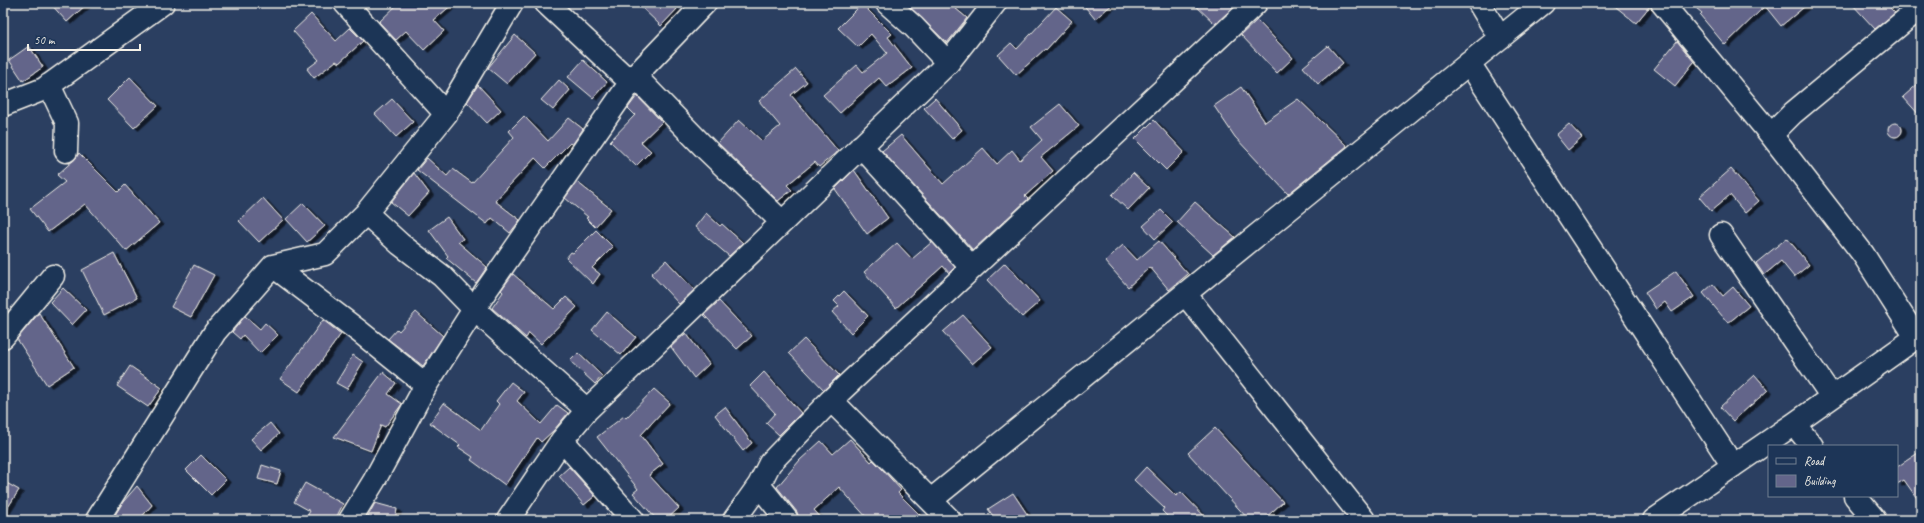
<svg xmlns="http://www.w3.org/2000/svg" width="1924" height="523" viewBox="0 0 1924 523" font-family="Caveat,sans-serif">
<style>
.building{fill:#63658a;stroke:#f4f1e8;filter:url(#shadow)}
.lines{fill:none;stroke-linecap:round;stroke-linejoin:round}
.minor-casing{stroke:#f4f1e8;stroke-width:25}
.minor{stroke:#1d3557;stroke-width:22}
</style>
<defs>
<filter id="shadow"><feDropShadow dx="4.5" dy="2.5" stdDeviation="0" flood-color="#0009"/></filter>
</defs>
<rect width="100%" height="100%" fill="#2b3f61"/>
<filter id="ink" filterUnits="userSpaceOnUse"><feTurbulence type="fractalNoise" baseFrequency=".025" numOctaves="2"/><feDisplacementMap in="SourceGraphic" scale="8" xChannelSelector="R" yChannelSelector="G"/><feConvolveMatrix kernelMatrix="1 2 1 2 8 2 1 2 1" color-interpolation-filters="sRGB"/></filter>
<g filter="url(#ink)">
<path class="building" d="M 50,3 L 88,3 L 67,22 Z
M 399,3 L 454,3 L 434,20 L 444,31 L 424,50 L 406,31 L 396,40 L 379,22 Z
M 637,3 L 670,3 L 677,9 L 661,26 Z
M 906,3 L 949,3 L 967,18 L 947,43 Z
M 1082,3 L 1114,3 L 1095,19 Z
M 1193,3 L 1238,3 L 1215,24 Z
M 1611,3 L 1650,3 L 1650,6 L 1636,23 Z
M 1690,3 L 1809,3 L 1781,26 L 1765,6 L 1725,45 L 1700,15 L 1702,13 Z
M 1851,3 L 1885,3 L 1895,13 L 1875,29 Z
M 862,4 L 892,34 L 888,37 L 912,68 L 887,87 L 879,78 L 840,113 L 823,95 L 857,65 L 863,72 L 887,53 L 871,34 L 858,47 L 838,28 Z
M 1056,7 L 1072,21 L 1046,50 L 1045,49 L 1016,75 L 998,55 L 1011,43 L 1017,49 Z
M 311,14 L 336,41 L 350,28 L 363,41 L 339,63 L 336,61 L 314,78 L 307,69 L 319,60 L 293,31 Z
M 1257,20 L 1293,58 L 1277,73 L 1241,35 Z
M 515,35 L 535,53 L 507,84 L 488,68 Z
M 1677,41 L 1694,62 L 1675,86 L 1654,69 Z
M 29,46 L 43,67 L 23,81 L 9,60 Z
M 1328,46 L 1343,63 L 1318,84 L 1303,67 Z
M 583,60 L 607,82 L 593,98 L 568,77 Z
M 796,69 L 807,82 L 791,95 L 838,151 L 819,167 L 815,162 L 787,185 L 792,190 L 778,201 L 718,143 L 739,120 L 762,141 L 780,126 L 759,101 Z
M 130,77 L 158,106 L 134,128 L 107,100 Z
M 559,80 L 570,90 L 553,110 L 541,100 Z
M 1921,81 L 1921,117 L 1903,97 Z
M 478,85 L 501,110 L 487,123 L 467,102 Z
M 1241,87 L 1265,122 L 1298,99 L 1347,146 L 1288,194 L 1235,137 L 1214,106 Z
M 637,96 L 662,122 L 641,142 L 651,151 L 636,166 L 610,141 L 635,115 L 628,108 Z
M 935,98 L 962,130 L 952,139 L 924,108 Z
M 392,99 L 413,122 L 396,137 L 375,114 Z
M 1060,104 L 1079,126 L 1041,157 L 1053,171 L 1025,196 L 1028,199 L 973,250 L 882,151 L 901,135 L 943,184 L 983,148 L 997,164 L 1012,150 L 1020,160 L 1042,140 L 1031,127 Z
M 524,116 L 548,141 L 569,118 L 583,129 L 572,145 L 570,143 L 545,168 L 535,158 L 495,201 L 520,220 L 510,233 L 492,218 L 487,224 L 417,170 L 427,158 L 447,176 L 453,169 L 472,183 L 514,137 L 509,131 Z
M 1154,120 L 1184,152 L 1166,170 L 1135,139 Z
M1888 130a7 7 0 1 1 14 0a7 7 0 1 1-14 0Z
M 1569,124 L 1582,138 L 1568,150 L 1556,135 Z
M 79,153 L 118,192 L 125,185 L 159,223 L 126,251 L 85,204 L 48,232 L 30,209 L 65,182 L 57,175 L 76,158 Z
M 1731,169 L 1759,201 L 1745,213 L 1730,195 L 1711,211 L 1699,197 Z
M 854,170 L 888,218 L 867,234 L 835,189 Z
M 414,173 L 429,193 L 408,216 L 391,202 Z
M 1133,173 L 1149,188 L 1128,210 L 1112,195 Z
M 577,182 L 611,209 L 595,227 L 586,218 L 588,217 L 565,198 Z
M 263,198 L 283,220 L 259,242 L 239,221 Z
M 1195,202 L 1235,237 L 1213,255 L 1177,222 Z
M 303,203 L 325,226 L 307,242 L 286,219 Z
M 1161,210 L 1173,222 L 1155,239 L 1143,226 Z
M 706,213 L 720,226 L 722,224 L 743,243 L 729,256 L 695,227 Z
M 447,217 L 463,239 L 458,242 L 487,267 L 476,283 L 446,258 L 448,256 L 429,230 Z
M 596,230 L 613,247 L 592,268 L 600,274 L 593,284 L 566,258 L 571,252 L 573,253 Z
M 1787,238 L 1809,265 L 1794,277 L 1781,261 L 1764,275 L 1756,263 Z
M 1159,241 L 1188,274 L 1169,290 L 1150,267 L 1128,287 L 1105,261 L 1123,245 L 1137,260 Z
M 932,242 L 955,267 L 949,273 L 943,266 L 896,308 L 864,272 L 897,243 L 912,259 Z
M 114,253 L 137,298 L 104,315 L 82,270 Z
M 666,260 L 694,290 L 679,304 L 651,274 Z
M 1005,263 L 1040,301 L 1022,317 L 987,280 Z
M 194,265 L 214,275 L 191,317 L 171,307 Z
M 1676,271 L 1694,297 L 1672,312 L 1665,302 L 1656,309 L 1645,292 Z
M 513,274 L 554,309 L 566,297 L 577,307 L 541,344 L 529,333 L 526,338 L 492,308 L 503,292 L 501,290 Z
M 1713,284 L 1723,296 L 1733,287 L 1749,306 L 1728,323 L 1703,293 Z
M 63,288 L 86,310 L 72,325 L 50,302 Z
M 844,291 L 868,316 L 851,333 L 832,312 L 839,306 L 834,301 Z
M 719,301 L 752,336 L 737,349 L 704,315 Z
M 416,312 L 443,336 L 423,366 L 388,339 L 397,329 L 399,331 Z
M 607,312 L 636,337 L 621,355 L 592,330 Z
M 39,313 L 74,367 L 47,385 L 17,339 Z
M 963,315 L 992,347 L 972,364 L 943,332 Z
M 245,316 L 260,329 L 265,323 L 278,335 L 260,353 L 243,335 L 240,339 L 232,332 Z
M 323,320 L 341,334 L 299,392 L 280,379 Z
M 686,333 L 709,364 L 694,378 L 671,347 Z
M 804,339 L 839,375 L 824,390 L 789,353 Z
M 578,353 L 602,376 L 595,384 L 570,361 Z
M 353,355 L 363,362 L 347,389 L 336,383 Z
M 130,366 L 162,388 L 148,407 L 117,386 Z
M 383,372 L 396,383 L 388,394 L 402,404 L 385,427 L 381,425 L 371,451 L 334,437 Z
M 764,372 L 801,413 L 779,435 L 766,423 L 775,413 L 750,386 Z
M 1755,375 L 1768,390 L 1733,421 L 1720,407 Z
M 511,382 L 524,392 L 517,401 L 541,424 L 557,405 L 568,413 L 554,430 L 541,442 L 537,438 L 505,485 L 471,460 L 473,457 L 458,447 L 460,445 L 430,423 L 444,403 L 481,430 L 499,404 L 496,401 Z
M 654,389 L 670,403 L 641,435 L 663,464 L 649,475 L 679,508 L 666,520 L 657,520 L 633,493 L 638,489 L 597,437 L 624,416 L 626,418 Z
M 725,407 L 752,443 L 743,451 L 715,415 Z
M 270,423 L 279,434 L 261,450 L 251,439 Z
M 1215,428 L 1283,502 L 1263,520 L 1249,520 L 1188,453 Z
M 850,439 L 871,462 L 873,460 L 882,469 L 901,490 L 898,493 L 925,520 L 869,520 L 839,487 L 814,510 L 823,520 L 799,520 L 797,512 L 777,487 L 800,460 L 821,441 L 833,454 Z
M 1921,451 L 1921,504 L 1904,480 L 1897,484 L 1897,467 Z
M 201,455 L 226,480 L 211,495 L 186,470 Z
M 262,465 L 281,471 L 277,484 L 258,479 Z
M 569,467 L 595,496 L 584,505 L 559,476 Z
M 1146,467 L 1176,496 L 1181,492 L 1208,520 L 1171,520 L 1162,511 L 1164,508 L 1134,480 Z
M 3,481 L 19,490 L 3,515 Z
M 305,483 L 343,504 L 335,520 L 305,520 L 310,511 L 294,502 Z
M 137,486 L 152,505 L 139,520 L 112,520 L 123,502 Z
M 1013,493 L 1031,520 L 996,520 L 988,509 Z
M 375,503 L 397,509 L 395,520 L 366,520 Z"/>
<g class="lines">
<defs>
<path id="minor" d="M 345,3 L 446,114
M 546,3 L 624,76 L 635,76 L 707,150 L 782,222
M 887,3 L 914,27 L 948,63
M 1479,3 L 1500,38
M 1662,3 L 1771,135 L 1863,254 L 1916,337
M 1469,63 L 1733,466
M 49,85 L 67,123 L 66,151
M 3,105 L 44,89 L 163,3
M 1771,135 L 1793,113 L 1921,7
M 861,146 L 972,268
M 366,213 L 400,244 L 442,276 L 474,309 L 587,410
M 1721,235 L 1832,397
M 273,266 L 360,332 L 426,385
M 1186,295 L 1364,520
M 3,337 L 53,276
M 831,400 L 950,520
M 1794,424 L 1812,446
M 562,440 L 633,520
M 759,485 L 787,520
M 1855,496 L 1875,520
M 931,500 L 1543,3
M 97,520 L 215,332 L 273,266 L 325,254 L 366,213 L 446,114 L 512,3
M 350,520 L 374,481 L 426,385 L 485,292 L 635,76 L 705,3
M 508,520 L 562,440 L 587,410 L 948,63 L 995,3
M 734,520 L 759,485 L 770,463 L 831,400 L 1256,3
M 1654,520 L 1794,424 L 1921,334"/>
</defs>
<use href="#minor" class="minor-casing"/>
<use href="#minor" class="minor"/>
</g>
</g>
<rect width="1924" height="523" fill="none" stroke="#1d3557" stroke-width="16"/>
<rect x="8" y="8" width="1908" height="507" fill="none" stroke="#f4f1e8" stroke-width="1.5" filter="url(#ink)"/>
<rect x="1768" y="445" width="130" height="52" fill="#1d3557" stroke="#738091"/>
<rect x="1776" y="458" width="20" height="6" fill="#1d3557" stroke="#738091"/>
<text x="1804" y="465" font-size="12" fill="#f4f1e8">Road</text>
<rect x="1776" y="475" width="20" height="12" fill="#63658a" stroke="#738091"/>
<text x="1804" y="485" font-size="12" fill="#f4f1e8">Building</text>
<path d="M28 44v6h112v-6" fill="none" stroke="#f4f1e8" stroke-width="2"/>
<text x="34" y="44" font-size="12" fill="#f4f1e8" stroke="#1d3557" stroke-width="3" paint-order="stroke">50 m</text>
</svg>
